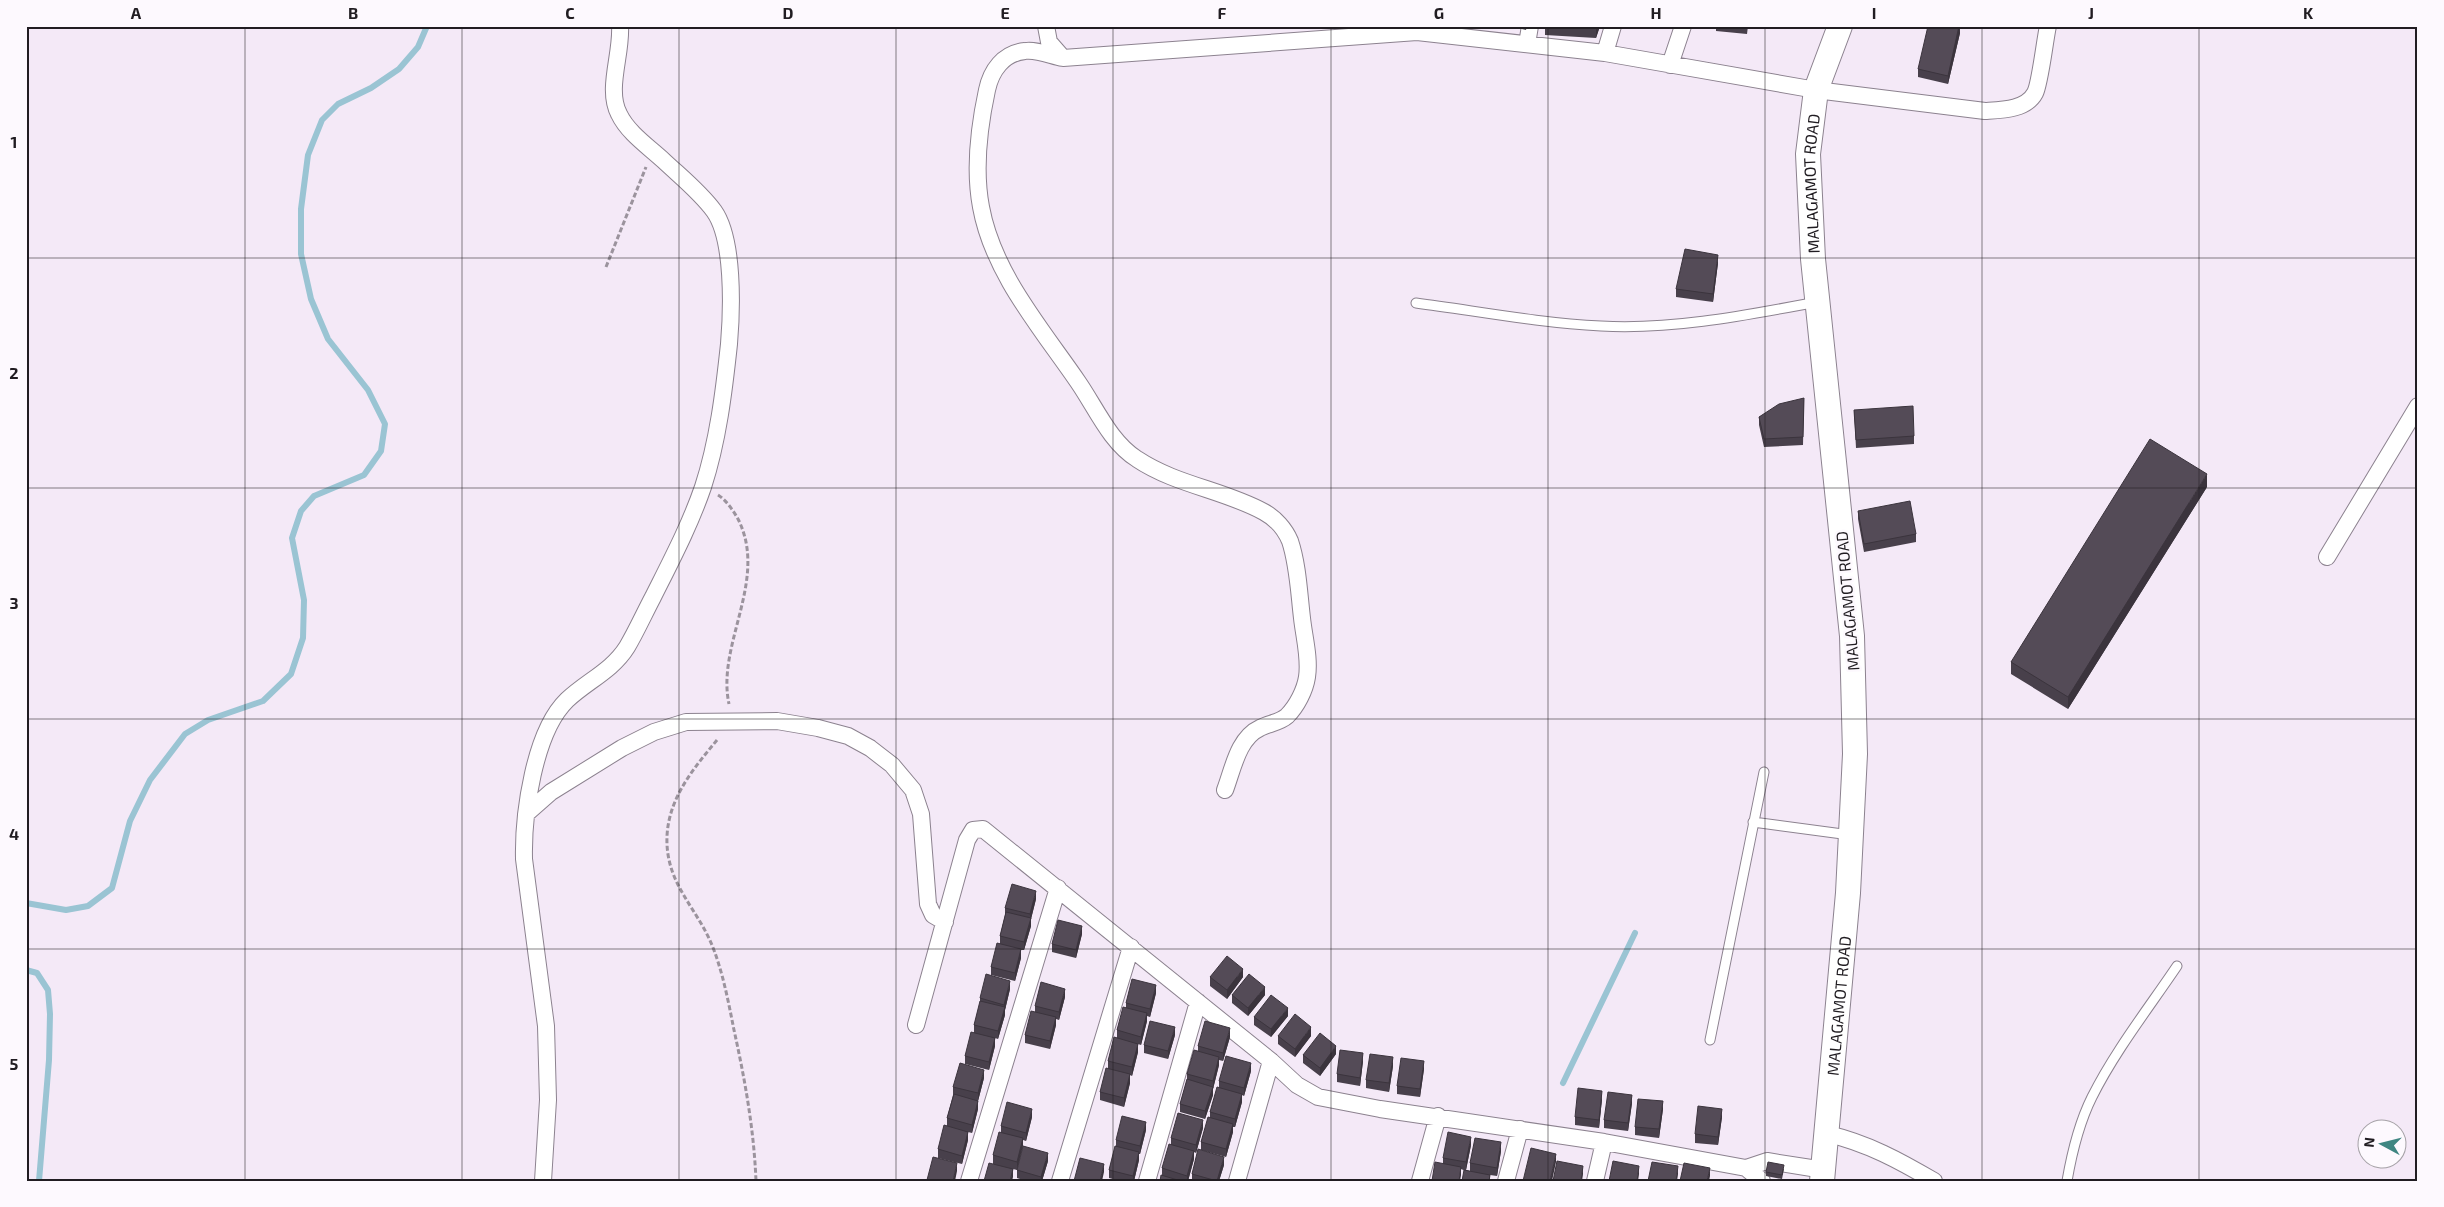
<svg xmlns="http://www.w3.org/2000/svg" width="2444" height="1207" viewBox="0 0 2444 1207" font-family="'Exo 2',sans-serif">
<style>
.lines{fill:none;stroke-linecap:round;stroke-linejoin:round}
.stream{stroke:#9ac4d3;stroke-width:6}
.lane-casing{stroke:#8c828f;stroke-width:11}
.street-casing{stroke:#8c828f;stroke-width:18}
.secondary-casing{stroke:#8c828f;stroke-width:26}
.path{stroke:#9b939d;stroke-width:3;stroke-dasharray:5 2.5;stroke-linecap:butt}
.lane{stroke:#fff;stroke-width:9}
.street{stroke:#fff;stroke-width:16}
.secondary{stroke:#fff;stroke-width:24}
.wall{fill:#48404b}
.shaded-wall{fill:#3b343d}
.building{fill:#544b57;stroke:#3b343d}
.grid{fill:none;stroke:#211d22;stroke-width:1;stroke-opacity:0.55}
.labels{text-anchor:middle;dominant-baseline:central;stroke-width:5;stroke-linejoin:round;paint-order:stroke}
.street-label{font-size:16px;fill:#211d22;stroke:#fdf9fe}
.neatline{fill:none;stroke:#211d22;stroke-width:2}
.grid-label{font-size:16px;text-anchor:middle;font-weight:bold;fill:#211d22}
</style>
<rect width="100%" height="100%" fill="#f4e9f7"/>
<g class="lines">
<path class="stream" d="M 26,903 L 66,910 L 88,906 L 112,888 L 130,821 L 150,780 L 185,734 L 208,720 L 263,701 L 291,674 L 303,638 L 304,600 L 292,538 L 301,511 L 314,496 L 364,475 L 381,451 L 385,424 L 368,390 L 328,339 L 311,299 L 301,254 L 301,209 L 308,155 L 322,120 L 338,104 L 371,88 L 399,69 L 418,47 L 427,26
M 26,970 L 37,973 L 48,990 L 50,1014 L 49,1060 L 39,1181
M 1563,1083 L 1635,933"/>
<defs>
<path id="lane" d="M 1416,303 C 1477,311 1539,323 1601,326 C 1673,330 1747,315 1817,302
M 1753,822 L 1850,835
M 1710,1040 L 1764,772
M 2067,1181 C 2072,1152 2079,1123 2092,1097 C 2115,1051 2148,1009 2177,966"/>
<path id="street" d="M 1046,26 L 1049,42 L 1063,58 L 1417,32 L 1605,53 L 1816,90 L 1985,111 C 2001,110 2026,110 2035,93 C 2040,84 2045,39 2048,26
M 1527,44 L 1530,26
M 1605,53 L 1613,26
M 1063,58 C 1052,56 1036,49 1025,51 C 1003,53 991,71 987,90 C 979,127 974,170 981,207 C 993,273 1041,328 1078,382 C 1096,408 1110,442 1137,459 C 1176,485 1224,490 1264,512 C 1275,518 1285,529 1290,541 C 1298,565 1299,593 1302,618 C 1304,637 1310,658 1307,677 C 1305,690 1297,706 1287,716 C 1279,723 1269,723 1260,728 C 1238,738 1233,769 1225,790
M 1670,65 L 1683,26
M 2327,557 L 2418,406
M 526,814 L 551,792 L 622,748 L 654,732 L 686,722 L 777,721 L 818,728 L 848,736 L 870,748 L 892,765 L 913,790 L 921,814 L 928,904 L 933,915 L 945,922
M 916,1025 L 967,840 L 973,830 L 983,829 L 1271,1061 L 1297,1085 L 1318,1097 L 1380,1109 L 1604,1142 L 1746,1168 L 1767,1161 L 1824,1170
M 1828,1134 C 1867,1143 1900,1161 1934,1181
M 1746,1168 L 1762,1181
M 543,1181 L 548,1100 L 546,1026 L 524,859 C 523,814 534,732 567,700 C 587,681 612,671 627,647 C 636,632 644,614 653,597 C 671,561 690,525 703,487 C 718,441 724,391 729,344 C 732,309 734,239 714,211 C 700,192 681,177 664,161 C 649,147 628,133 619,114 C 606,89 622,54 620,26
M 969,1181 L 1058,888
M 1060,1181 L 1131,947
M 1147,1181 L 1198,1002
M 1237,1181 L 1271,1061
M 1420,1181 L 1438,1116
M 1506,1181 L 1520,1129
M 1595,1181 L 1604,1142"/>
<g id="secondary">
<path id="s1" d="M 1822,1181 L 1848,893 L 1855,754 L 1852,636 L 1813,259 L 1808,154 L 1816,90 L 1840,26"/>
</g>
</defs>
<use href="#lane" class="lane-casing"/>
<use href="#street" class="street-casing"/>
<use href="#secondary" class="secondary-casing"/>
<path class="path" d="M 606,267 L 646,167
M 718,495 C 726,500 733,510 738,519 C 769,580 716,644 729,704
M 717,740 C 694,768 669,797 667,836 C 665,886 700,909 715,953 C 724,978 729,1005 734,1030 C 745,1080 754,1130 756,1181"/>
<use href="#lane" class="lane"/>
<use href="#street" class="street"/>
<use href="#secondary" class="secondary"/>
</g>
<path class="wall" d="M 1509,26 L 1527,26 L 1526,30 Z
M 1545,26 L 1600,26 L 1596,38 L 1545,35 Z
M 1716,26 L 1748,26 L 1747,34 L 1716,31 Z
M 1960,26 L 1960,33 L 1948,84 L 1918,77 L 1918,69 Z
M 1718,263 L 1713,302 L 1676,297 L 1676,289 Z
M 1804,398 L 1803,445 L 1764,447 L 1759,425 L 1759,417 Z
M 1854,410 L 1914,436 L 1914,444 L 1856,448 Z
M 2207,487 L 2068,709 L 2011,674 L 2011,662 Z
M 1858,511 L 1916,534 L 1916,542 L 1864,552 L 1858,519 Z
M 1036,899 L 1031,919 L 1031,926 L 1024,950 L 1021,950 L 1021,958 L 1015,981 L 991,975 L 991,967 L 1000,944 L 1000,936 L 1005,915 L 1005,908 Z
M 1082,934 L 1076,958 L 1052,952 L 1052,944 Z
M 1210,977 L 1243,977 L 1227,999 L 1210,986 Z
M 1010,989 L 1005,1010 L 1005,1015 L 998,1039 L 995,1038 L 995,1046 L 989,1070 L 965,1064 L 965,1056 L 974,1033 L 974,1025 L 980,1004 L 980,998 Z
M 1156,993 L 1150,1017 L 1147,1016 L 1147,1021 L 1141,1045 L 1138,1044 L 1138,1052 L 1132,1076 L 1130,1075 L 1130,1083 L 1124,1107 L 1100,1100 L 1100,1092 L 1108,1069 L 1108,1061 L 1117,1038 L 1117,1030 L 1126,1008 L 1126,1003 Z
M 1232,995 L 1265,995 L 1248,1016 L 1232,1003 Z
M 1065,997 L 1059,1020 L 1056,1019 L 1056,1025 L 1050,1049 L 1025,1043 L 1025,1035 L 1035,1012 L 1035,1006 Z
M 1288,1016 L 1271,1037 L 1254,1025 L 1254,1017 Z
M 1175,1035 L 1168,1059 L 1144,1053 L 1144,1045 Z
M 1278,1036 L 1311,1036 L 1295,1057 L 1278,1044 Z
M 1230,1037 L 1223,1061 L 1219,1060 L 1219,1065 L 1213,1089 L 1213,1095 L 1205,1119 L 1180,1112 L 1180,1104 L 1187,1080 L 1187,1074 L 1198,1051 L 1198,1046 Z
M 1336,1054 L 1320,1076 L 1303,1063 L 1303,1055 Z
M 1363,1061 L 1360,1086 L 1337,1082 L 1337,1074 Z
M 1393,1066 L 1389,1092 L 1366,1088 L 1366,1080 Z
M 1424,1069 L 1420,1097 L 1397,1094 L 1397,1086 Z
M 1251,1071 L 1244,1096 L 1242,1095 L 1242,1102 L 1235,1127 L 1233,1127 L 1233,1132 L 1226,1157 L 1201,1150 L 1201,1142 L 1210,1118 L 1210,1112 L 1219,1088 L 1219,1081 Z
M 984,1078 L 978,1101 L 978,1109 L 972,1133 L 968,1132 L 968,1140 L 962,1164 L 938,1158 L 938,1149 L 947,1126 L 947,1118 L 953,1095 L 953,1087 Z
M 1602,1099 L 1599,1128 L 1575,1125 L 1575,1117 Z
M 1632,1103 L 1628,1131 L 1604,1128 L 1604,1120 Z
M 1663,1109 L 1659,1138 L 1635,1135 L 1635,1127 Z
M 1032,1117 L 1026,1141 L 1023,1140 L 1017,1170 L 1013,1169 L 1013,1177 L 993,1164 L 993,1155 L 1001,1132 L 1001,1126 Z
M 1722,1117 L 1718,1145 L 1695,1143 L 1695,1134 Z
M 1203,1128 L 1196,1153 L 1194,1152 L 1194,1159 L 1188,1181 L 1160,1181 L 1162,1175 L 1162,1168 L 1171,1145 L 1171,1138 Z
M 1146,1130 L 1140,1154 L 1139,1154 L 1139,1160 L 1134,1181 L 1120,1181 L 1109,1178 L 1109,1170 L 1116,1146 L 1116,1140 Z
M 1471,1145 L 1466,1170 L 1470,1171 L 1470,1163 L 1501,1151 L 1497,1176 L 1490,1175 L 1490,1181 L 1461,1169 L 1461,1175 L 1443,1164 L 1443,1158 Z
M 1048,1161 L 1042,1181 L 1026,1181 L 1017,1178 L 1017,1170 Z
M 1224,1165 L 1219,1181 L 1192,1181 L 1192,1174 Z
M 1784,1169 L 1782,1179 L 1766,1176 L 1766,1172 Z"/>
<path class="shaded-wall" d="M 1596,26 L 1600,26 L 1596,38 Z
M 1959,26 L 1960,33 L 1948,84 L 1948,76 Z
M 1718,255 L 1718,263 L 1713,302 L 1713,294 Z
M 2207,474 L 2207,487 L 2068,709 L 2068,697 Z
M 1036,891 L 1036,899 L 1031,919 L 1031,926 L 1024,950 L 1024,942 L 1030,922 L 1030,914 Z
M 1082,926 L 1082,934 L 1076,958 L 1076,950 Z
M 1021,949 L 1021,958 L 1015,981 L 1015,973 Z
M 1243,969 L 1243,977 L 1227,999 L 1227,990 Z
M 1010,981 L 1010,989 L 1005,1010 L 1005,1015 L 998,1039 L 998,1031 L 1004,1010 L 1004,1005 Z
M 1156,985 L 1156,993 L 1150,1017 L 1150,1009 Z
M 1265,987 L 1265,995 L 1248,1016 L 1248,1008 Z
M 1065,989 L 1065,997 L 1059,1020 L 1059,1012 Z
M 1288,1008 L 1288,1016 L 1271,1037 L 1271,1029 Z
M 1147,1013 L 1147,1021 L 1141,1045 L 1141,1037 Z
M 1056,1017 L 1056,1025 L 1050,1049 L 1050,1041 Z
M 1175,1027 L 1175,1035 L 1168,1059 L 1168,1051 Z
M 1311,1027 L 1311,1036 L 1295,1057 L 1295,1049 Z
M 1230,1028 L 1230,1037 L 1223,1061 L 1223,1053 Z
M 995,1038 L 995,1046 L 989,1070 L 989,1062 Z
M 1138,1044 L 1138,1052 L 1132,1076 L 1132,1067 Z
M 1336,1046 L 1336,1054 L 1320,1076 L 1320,1068 Z
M 1363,1053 L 1363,1061 L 1360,1086 L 1360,1078 Z
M 1219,1057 L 1219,1065 L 1213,1089 L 1213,1095 L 1205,1119 L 1205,1111 L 1213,1087 L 1213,1081 Z
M 1393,1057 L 1393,1066 L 1389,1092 L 1389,1083 Z
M 1424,1061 L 1424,1069 L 1420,1097 L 1420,1089 Z
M 1251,1063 L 1251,1071 L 1244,1096 L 1244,1088 Z
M 984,1070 L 984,1078 L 978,1101 L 978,1093 Z
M 1130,1074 L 1130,1083 L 1124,1107 L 1124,1098 Z
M 1602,1091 L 1602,1099 L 1599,1128 L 1599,1120 Z
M 1242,1094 L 1242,1102 L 1235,1127 L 1235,1119 Z
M 1632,1095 L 1632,1103 L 1628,1131 L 1628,1123 Z
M 978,1101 L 978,1109 L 972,1133 L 972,1125 Z
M 1663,1101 L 1663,1109 L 1659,1138 L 1659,1129 Z
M 1032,1109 L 1032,1117 L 1026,1141 L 1026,1133 Z
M 1722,1109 L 1722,1117 L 1718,1145 L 1718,1137 Z
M 1203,1120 L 1203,1128 L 1196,1153 L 1196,1145 Z
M 1146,1122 L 1146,1130 L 1140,1154 L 1140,1146 Z
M 1233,1124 L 1233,1132 L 1226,1157 L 1226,1149 Z
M 968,1132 L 968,1140 L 962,1164 L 962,1156 Z
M 1471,1137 L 1471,1145 L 1466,1170 L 1466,1162 Z
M 1023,1138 L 1023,1146 L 1017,1170 L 1017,1162 Z
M 1501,1142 L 1501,1151 L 1497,1176 L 1497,1168 Z
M 1194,1151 L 1194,1159 L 1188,1181 L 1187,1181 L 1187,1176 Z
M 1139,1152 L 1139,1160 L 1134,1181 L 1133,1181 L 1133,1176 Z
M 1048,1153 L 1048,1161 L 1042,1181 L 1041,1181 L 1041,1177 Z
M 1556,1154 L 1556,1162 L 1552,1181 L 1550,1181 Z
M 1224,1157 L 1224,1165 L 1219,1181 L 1217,1181 Z
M 957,1163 L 957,1171 L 955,1181 L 953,1181 Z
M 1104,1164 L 1104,1172 L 1102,1181 L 1100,1181 Z
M 1583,1166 L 1583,1174 L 1582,1181 L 1581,1181 Z
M 1639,1166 L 1639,1174 L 1638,1181 L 1637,1181 Z
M 1678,1166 L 1678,1174 L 1677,1181 L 1676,1181 Z
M 1461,1167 L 1461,1175 L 1460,1181 L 1459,1181 Z
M 1710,1168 L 1710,1176 L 1709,1181 L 1707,1181 Z
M 1013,1169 L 1013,1177 L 1012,1181 L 1010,1181 Z"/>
<path class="building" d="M 1928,26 L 1959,26 L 1948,76 L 1918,69 Z
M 1685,249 L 1718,255 L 1713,294 L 1676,289 Z
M 1804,398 L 1803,437 L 1764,439 L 1759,417 L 1779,404 Z
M 1913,406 L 1914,436 L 1856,440 L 1854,410 Z
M 2150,439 L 2207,474 L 2068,697 L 2011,662 Z
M 1910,501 L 1916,534 L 1864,544 L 1858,511 Z
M 1012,884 L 1036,891 L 1030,914 L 1005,908 Z
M 1006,912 L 1031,918 L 1024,942 L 1000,936 Z
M 1058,920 L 1082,926 L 1076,950 L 1052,944 Z
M 997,943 L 1021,949 L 1015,973 L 991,967 Z
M 1227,956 L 1243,969 L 1227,990 L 1210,977 Z
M 986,974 L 1010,981 L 1004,1005 L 980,998 Z
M 1249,974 L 1265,987 L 1248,1008 L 1232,995 Z
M 1132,979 L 1156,985 L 1150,1009 L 1126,1003 Z
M 1041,982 L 1065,989 L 1059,1012 L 1035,1006 Z
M 1271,995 L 1288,1008 L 1271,1029 L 1254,1017 Z
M 980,1001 L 1005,1007 L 998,1031 L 974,1025 Z
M 1123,1007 L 1147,1013 L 1141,1037 L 1117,1030 Z
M 1031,1011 L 1056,1017 L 1050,1041 L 1025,1035 Z
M 1295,1014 L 1311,1027 L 1295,1049 L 1278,1036 Z
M 1150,1021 L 1175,1027 L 1168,1051 L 1144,1045 Z
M 1205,1021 L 1230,1028 L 1223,1053 L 1198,1046 Z
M 971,1032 L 995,1038 L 989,1062 L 965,1056 Z
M 1320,1033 L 1336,1046 L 1320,1068 L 1303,1055 Z
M 1114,1037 L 1138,1044 L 1132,1067 L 1108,1061 Z
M 1194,1050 L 1219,1057 L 1213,1081 L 1187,1074 Z
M 1340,1050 L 1363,1053 L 1360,1078 L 1337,1074 Z
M 1370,1054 L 1393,1057 L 1389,1083 L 1366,1080 Z
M 1226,1056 L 1251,1063 L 1244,1088 L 1219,1081 Z
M 1401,1058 L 1424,1061 L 1420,1089 L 1397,1086 Z
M 960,1063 L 984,1070 L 978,1093 L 953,1087 Z
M 1106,1068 L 1130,1074 L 1124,1098 L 1100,1092 Z
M 1187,1079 L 1213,1087 L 1205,1111 L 1180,1104 Z
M 1217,1087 L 1242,1094 L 1235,1119 L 1210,1112 Z
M 1578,1088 L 1602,1091 L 1599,1120 L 1575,1117 Z
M 1608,1092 L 1632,1095 L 1628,1123 L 1604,1120 Z
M 954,1094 L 978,1101 L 972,1125 L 947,1118 Z
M 1638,1099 L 1663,1101 L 1659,1129 L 1635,1127 Z
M 1007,1102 L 1032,1109 L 1026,1133 L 1001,1126 Z
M 1698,1106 L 1722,1109 L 1718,1137 L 1695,1134 Z
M 1178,1113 L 1203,1120 L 1196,1145 L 1171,1138 Z
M 1122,1116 L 1146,1122 L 1140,1146 L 1116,1140 Z
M 1208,1117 L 1233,1124 L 1226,1149 L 1201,1142 Z
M 944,1125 L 968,1132 L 962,1156 L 938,1149 Z
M 999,1132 L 1023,1138 L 1017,1162 L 993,1155 Z
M 1448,1132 L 1471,1137 L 1466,1162 L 1443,1158 Z
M 1475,1138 L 1501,1142 L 1497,1168 L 1470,1163 Z
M 1169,1144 L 1194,1151 L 1187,1176 L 1162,1168 Z
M 1023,1146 L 1048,1153 L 1041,1177 L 1017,1170 Z
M 1115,1146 L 1139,1152 L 1133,1176 L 1109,1170 Z
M 1531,1148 L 1556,1154 L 1550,1181 L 1523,1181 Z
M 1198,1149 L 1224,1157 L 1217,1181 L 1192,1174 Z
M 933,1157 L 957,1163 L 953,1181 L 927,1180 Z
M 1080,1158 L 1104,1164 L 1100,1181 L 1074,1181 Z
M 1557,1161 L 1583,1166 L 1581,1181 L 1553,1181 Z
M 1613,1161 L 1639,1166 L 1637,1181 L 1609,1181 Z
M 1435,1162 L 1461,1167 L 1459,1181 L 1432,1181 Z
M 1652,1162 L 1678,1166 L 1676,1181 L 1648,1181 Z
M 1768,1162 L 1784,1165 L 1782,1175 L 1766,1172 Z
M 989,1163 L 1013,1169 L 1010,1181 L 984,1181 Z
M 1684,1163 L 1710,1168 L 1707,1181 L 1680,1181 Z
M 1464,1170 L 1490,1175 L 1489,1181 L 1462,1181 Z
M 1161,1175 L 1181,1181 L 1160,1181 Z"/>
<path class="grid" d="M 245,26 L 245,1181M 462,26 L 462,1181M 679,26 L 679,1181M 896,26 L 896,1181M 1113,26 L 1113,1181M 1331,26 L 1331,1181M 1548,26 L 1548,1181M 1765,26 L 1765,1181M 1982,26 L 1982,1181M 2199,26 L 2199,1181M 26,258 L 2418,258M 26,488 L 2418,488M 26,719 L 2418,719M 26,949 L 2418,949"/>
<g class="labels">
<g class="street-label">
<text stroke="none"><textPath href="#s1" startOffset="1001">MALAGAMOT ROAD</textPath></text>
<text transform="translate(1847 601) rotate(-95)">MALAGAMOT ROAD</text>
<text stroke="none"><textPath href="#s1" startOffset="176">MALAGAMOT ROAD</textPath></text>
</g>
</g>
<rect width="2444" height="1207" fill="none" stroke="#fdf9fe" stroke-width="55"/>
<g transform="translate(2382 1144) rotate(277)"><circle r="24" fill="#fdf9fe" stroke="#a5a1a6"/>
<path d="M0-4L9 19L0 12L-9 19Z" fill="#3f8682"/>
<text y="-8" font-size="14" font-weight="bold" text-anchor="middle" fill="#211d22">N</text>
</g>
<rect x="28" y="28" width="2388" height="1152" class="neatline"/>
<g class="grid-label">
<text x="136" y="19">A</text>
<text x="353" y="19">B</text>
<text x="570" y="19">C</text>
<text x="788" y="19">D</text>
<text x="1005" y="19">E</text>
<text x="1222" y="19">F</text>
<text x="1439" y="19">G</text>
<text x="1656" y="19">H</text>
<text x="1874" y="19">I</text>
<text x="2091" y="19">J</text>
<text x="2308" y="19">K</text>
<text x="14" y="148">1</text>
<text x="14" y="379">2</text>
<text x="14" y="609">3</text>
<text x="14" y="840">4</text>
<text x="14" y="1070">5</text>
</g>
</svg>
